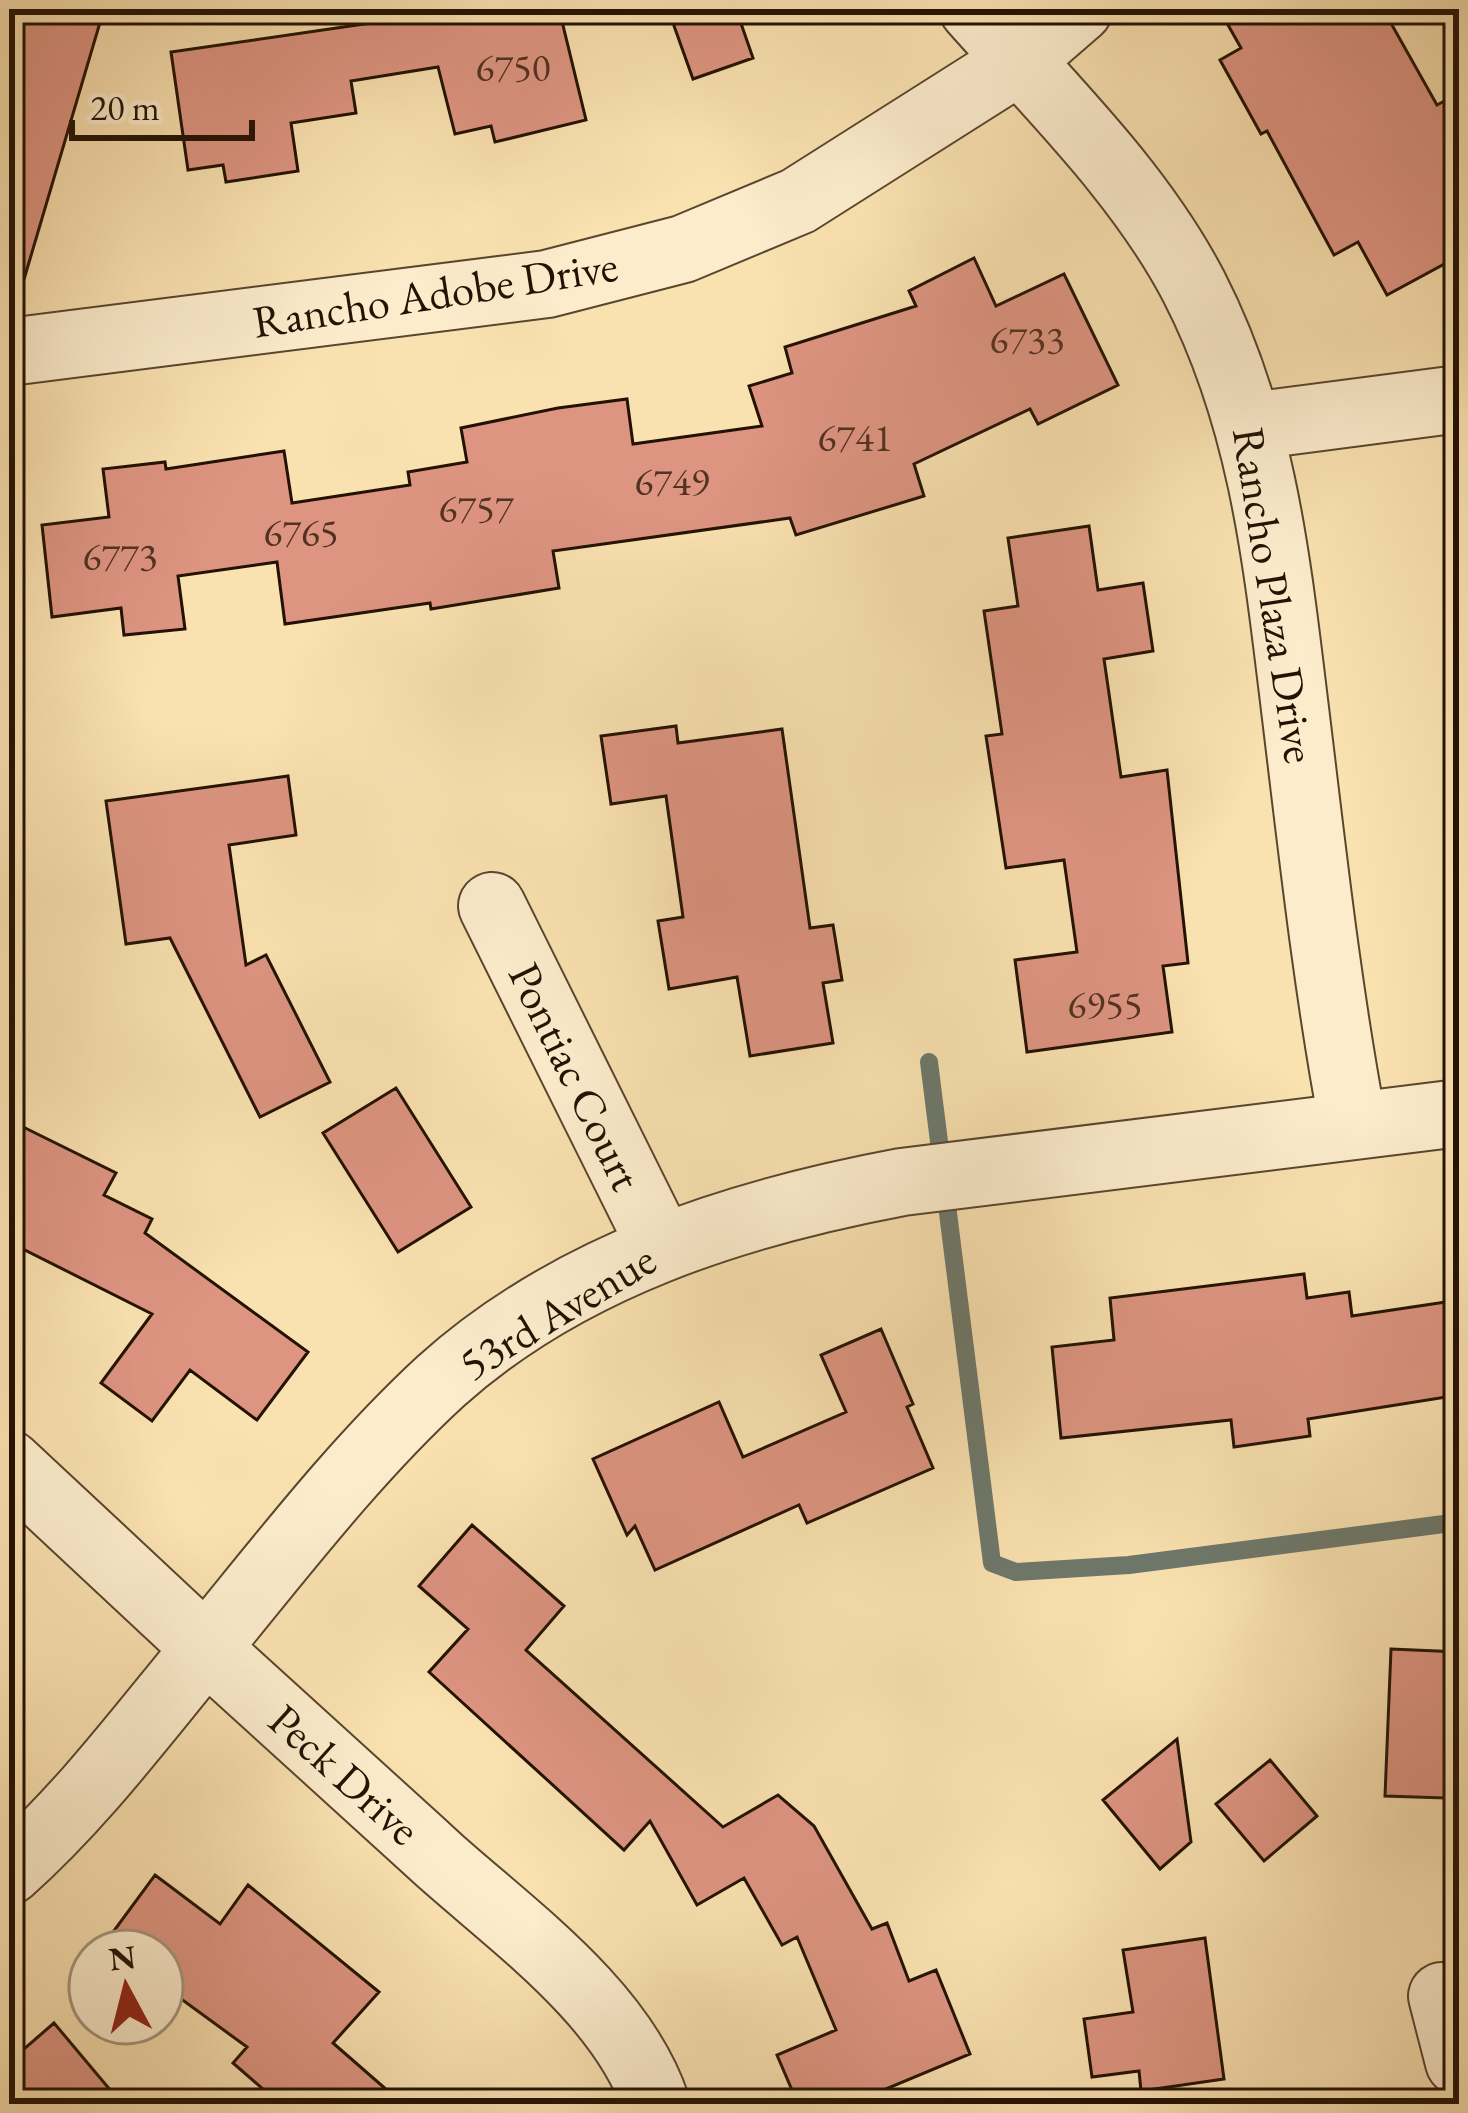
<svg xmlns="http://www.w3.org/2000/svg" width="1468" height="2113" viewBox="0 0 1468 2113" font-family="'EB Garamond',serif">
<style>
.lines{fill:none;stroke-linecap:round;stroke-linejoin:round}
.stream{stroke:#6d786b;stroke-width:18}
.building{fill:#dd9481;stroke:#231203;stroke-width:3}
.minor-casing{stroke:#59462e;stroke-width:70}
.tertiary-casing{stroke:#59462e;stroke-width:70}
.minor{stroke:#fceccc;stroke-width:66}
.tertiary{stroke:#fceccc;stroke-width:66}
.labels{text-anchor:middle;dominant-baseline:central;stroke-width:9;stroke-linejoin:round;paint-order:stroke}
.number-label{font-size:39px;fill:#523222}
.street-label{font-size:45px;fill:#231203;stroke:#fceccc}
</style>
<rect width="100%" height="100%" fill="#fae1b0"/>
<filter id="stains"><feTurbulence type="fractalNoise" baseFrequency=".00167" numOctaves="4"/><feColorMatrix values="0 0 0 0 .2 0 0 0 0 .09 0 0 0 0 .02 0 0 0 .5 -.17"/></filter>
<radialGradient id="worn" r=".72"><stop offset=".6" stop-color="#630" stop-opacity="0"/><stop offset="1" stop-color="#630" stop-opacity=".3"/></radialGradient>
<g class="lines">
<path class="stream" d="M 929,1062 L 992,1563 L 1016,1572 L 1129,1565 L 1459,1522"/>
</g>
<path class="building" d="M 9,9 L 104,9 L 22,286 L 9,284 Z
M 424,9 L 559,9 L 586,120 L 495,142 L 491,126 L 455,134 L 438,67 L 351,81 L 356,113 L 291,123 L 298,171 L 226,182 L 223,165 L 188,170 L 171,52 L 426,15 Z
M 668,9 L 736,9 L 753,58 L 693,79 Z
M 1219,9 L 1383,9 L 1437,105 L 1459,93 L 1459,256 L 1387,295 L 1358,242 L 1334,255 L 1267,131 L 1261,134 L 1220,60 L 1241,48 Z
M 974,258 L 996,306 L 1064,274 L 1118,385 L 1038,424 L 1030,409 L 914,464 L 924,496 L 796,535 L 790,518 L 553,551 L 559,588 L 431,609 L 430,603 L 285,624 L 277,562 L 178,576 L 185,629 L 124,635 L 121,608 L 52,617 L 42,525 L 109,517 L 103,469 L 165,462 L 166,469 L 284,451 L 292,503 L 410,485 L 408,472 L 467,462 L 461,428 L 558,408 L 627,399 L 633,444 L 762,426 L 749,386 L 792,373 L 785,347 L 916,306 L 909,291 Z
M 1089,526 L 1098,590 L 1143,583 L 1153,651 L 1104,659 L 1121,777 L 1167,770 L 1188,963 L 1163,966 L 1172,1032 L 1027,1052 L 1015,960 L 1077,952 L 1064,860 L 1006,868 L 986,736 L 1002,734 L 984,611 L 1018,606 L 1008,538 Z
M 676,726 L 678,743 L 782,729 L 810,928 L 833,925 L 842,980 L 823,983 L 833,1043 L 750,1056 L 737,977 L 669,989 L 658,921 L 683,917 L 666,796 L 611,804 L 601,736 Z
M 288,776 L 296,835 L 229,845 L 246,965 L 266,955 L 330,1082 L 260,1117 L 170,938 L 126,944 L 106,801 Z
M 396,1088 L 471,1207 L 398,1252 L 323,1133 Z
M 9,1120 L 116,1173 L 104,1195 L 152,1219 L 145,1233 L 308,1352 L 257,1420 L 190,1370 L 152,1421 L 101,1383 L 152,1314 L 9,1242 Z
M 1304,1274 L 1307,1298 L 1349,1292 L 1352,1316 L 1459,1300 L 1459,1395 L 1308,1419 L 1310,1436 L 1234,1447 L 1231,1420 L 1061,1438 L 1052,1347 L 1114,1340 L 1110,1298 Z
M 881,1329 L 913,1404 L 907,1407 L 933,1468 L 807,1523 L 799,1505 L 655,1570 L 635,1526 L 627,1535 L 593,1459 L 719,1402 L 743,1457 L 846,1412 L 821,1355 Z
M 472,1525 L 564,1606 L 526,1650 L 723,1827 L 778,1795 L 814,1826 L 872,1929 L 887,1923 L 909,1981 L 936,1970 L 970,2054 L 850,2104 L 798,2104 L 777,2055 L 836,2030 L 797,1937 L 782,1945 L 744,1878 L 697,1905 L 650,1821 L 624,1850 L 429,1672 L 468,1629 L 419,1586 Z
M 1391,1649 L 1459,1652 L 1459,1739 L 1448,1739 L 1445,1798 L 1385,1796 Z
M 1177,1739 L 1191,1842 L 1160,1869 L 1103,1800 Z
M 1270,1760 L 1317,1816 L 1264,1861 L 1216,1804 Z
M 155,1875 L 220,1924 L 248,1885 L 379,1992 L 333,2043 L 403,2104 L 280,2104 L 233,2063 L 247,2047 L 162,1985 L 162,1951 L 99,1951 Z
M 1205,1938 L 1224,2079 L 1141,2091 L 1139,2071 L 1092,2077 L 1084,2019 L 1133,2012 L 1123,1950 Z
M 54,2023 L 122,2104 L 36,2104 L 9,2071 L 9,2062 Z"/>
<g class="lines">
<defs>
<path id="minor" d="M 973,9 C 1050,96 1140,183 1194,287 C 1263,421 1277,562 1295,709 C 1312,848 1327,987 1353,1125
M 9,352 L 547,284 L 683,249 L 798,201 L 1019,61 L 1079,9
M 1252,426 L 1459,399
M 492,906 L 661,1246
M 9,1464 L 206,1648
M 1442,1996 L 1459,2062"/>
<path id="tertiary" d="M 206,1648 C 283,1718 361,1788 438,1859 C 515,1928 622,2003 656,2104
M 9,1871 C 84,1804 143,1724 207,1647 C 281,1557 355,1460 441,1381 C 569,1266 737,1213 902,1182 L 1459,1113"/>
</defs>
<use href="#minor" class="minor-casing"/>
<use href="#tertiary" class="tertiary-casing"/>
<use href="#minor" class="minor"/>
<use href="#tertiary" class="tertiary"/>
</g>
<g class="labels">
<g class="number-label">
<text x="513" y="67">6750</text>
<text x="1027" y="339">6733</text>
<text x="855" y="437">6741</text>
<text x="672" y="481">6749</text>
<text x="476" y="508">6757</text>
<text x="301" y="532">6765</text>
<text x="120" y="556">6773</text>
<text x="1105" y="1004">6955</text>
</g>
<g class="street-label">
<text transform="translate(435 293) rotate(-9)">Rancho Adobe Drive</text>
<text transform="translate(1275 595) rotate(81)">Rancho Plaza Drive</text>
<text transform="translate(576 1076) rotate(64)">Pontiac Court</text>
<text transform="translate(557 1311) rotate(-31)">53rd Avenue</text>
<text transform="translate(345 1774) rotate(42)">Peck Drive</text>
</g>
</g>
<rect width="1468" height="2113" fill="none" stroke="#fae1b0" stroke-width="48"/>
<rect x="12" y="12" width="1444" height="2089" fill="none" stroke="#231203" stroke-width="6"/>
<rect x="24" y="24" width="1420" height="2065" fill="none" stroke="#231203" stroke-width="3"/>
<g transform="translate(126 1987) rotate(353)"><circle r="57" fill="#fceccc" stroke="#a5957c" stroke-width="3"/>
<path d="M0-9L21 45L0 30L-21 45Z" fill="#8f2418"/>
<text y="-18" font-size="33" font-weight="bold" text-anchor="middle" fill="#231203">N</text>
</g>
<path d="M72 120v18h180v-18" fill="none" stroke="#231203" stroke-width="6"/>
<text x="90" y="120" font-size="36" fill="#231203" stroke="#fceccc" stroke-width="9" paint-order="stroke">20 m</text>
<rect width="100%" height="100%" filter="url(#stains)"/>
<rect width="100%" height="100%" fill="url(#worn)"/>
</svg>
